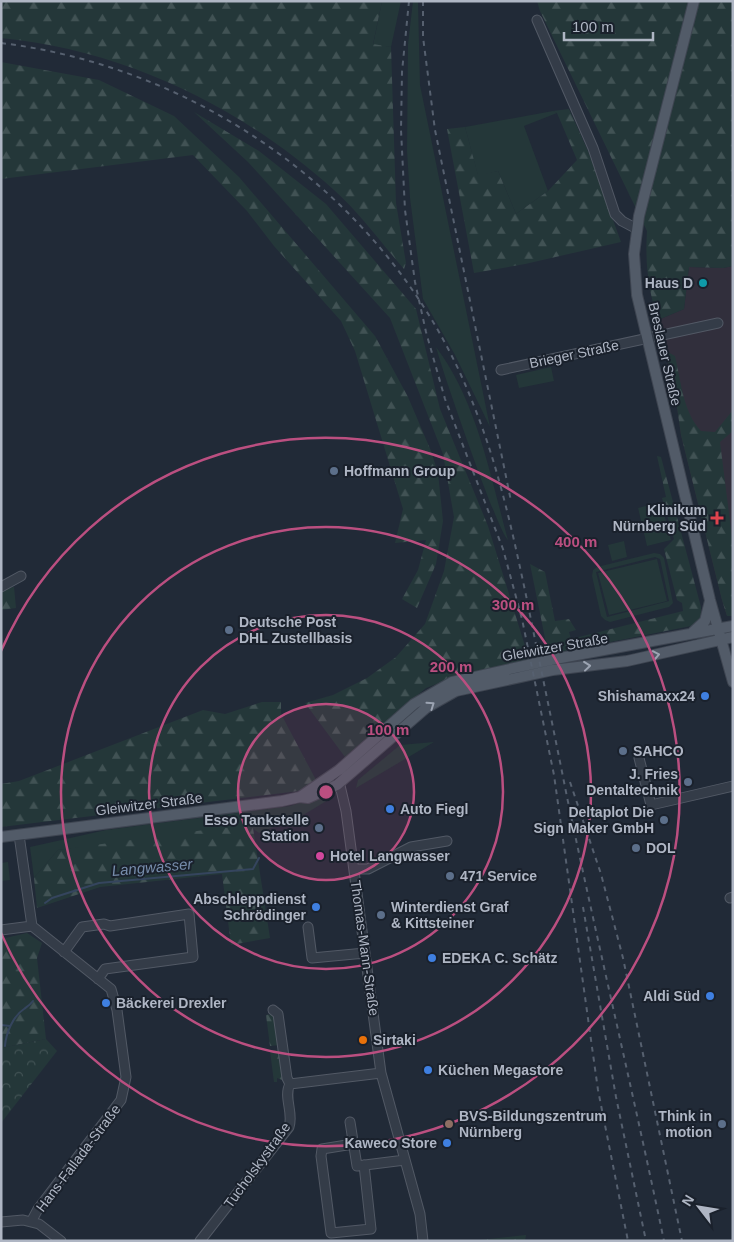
<svg xmlns="http://www.w3.org/2000/svg" width="734" height="1242" viewBox="0 0 734 1242" font-family="Helvetica,sans-serif">
<style>
.medical{fill:#312f3c}
.grass{fill:#243739;fill-rule:evenodd}
.forest{fill:url(#forest-firs)}
.park{fill:url(#park-crowns)}
.lines{fill:none;stroke-linecap:round;stroke-linejoin:round}
.stream{stroke:#35455e;stroke-width:2}
.minor-casing{stroke:#525965;stroke-width:11}
.major-casing{stroke:#3e4551;stroke-width:12}
.minor{stroke:#343c48;stroke-width:9}
.major{stroke:#525b68;stroke-width:10}
.rail{stroke:#56606f;stroke-width:2;stroke-dasharray:5 5;stroke-linecap:butt}
.oneway{stroke:#9ca4b2}
.ring{fill:none;stroke:#bb4f80;stroke-width:2.5}
.culture-dot{fill:#0f9aa8;stroke:#1a212c;stroke-width:2}
.service-dot{fill:#5c6f8a;stroke:#1a212c;stroke-width:2}
.health-dot{fill:#e0444e;stroke:#1a212c;stroke-width:2}
.shop-dot{fill:#3f7fe0;stroke:#1a212c;stroke-width:2}
.hotel-dot{fill:#d1479c;stroke:#1a212c;stroke-width:2}
.food-dot{fill:#e8710a;stroke:#1a212c;stroke-width:2}
.education-dot{fill:#8d6e63;stroke:#1a212c;stroke-width:2}
.labels{text-anchor:middle;dominant-baseline:central;stroke-width:4;stroke-linejoin:round;paint-order:stroke}
.poi-label{font-size:14px;font-weight:bold;fill:#afb6c4;stroke:#1a212c;text-anchor:start}
.street-label{font-size:14px;fill:#afb6c4;stroke:#1a212c}
.water-label{font-size:15px;font-style:italic;fill:#778dac;stroke:#1a212c}
.centre{fill:#bb4f80;stroke:#1a212c;stroke-width:2.5}
.ring-label{font-size:15px;text-anchor:middle;font-weight:bold;fill:#bb4f80;stroke:#1a212c;stroke-width:4;stroke-linejoin:round;paint-order:stroke}
</style>
<defs>
<pattern id="forest-firs" width="22" height="20" patternUnits="userSpaceOnUse" patternTransform="scale(1.25)"><rect width="22" height="20" fill="#243739"/><path d="M5 1l3.5 6h-7zM16 11l3.5 6h-7z" fill="#415254"/></pattern>
<pattern id="park-crowns" width="20" height="18" patternUnits="userSpaceOnUse" patternTransform="scale(1.25)"><rect width="20" height="18" fill="#243739"/><path d="M2 6a3 3 0 1 1 6 0M12 15a3 3 0 1 1 6 0" fill="none" stroke="#415254"/></pattern>
</defs>
<rect width="100%" height="100%" fill="#212a37"/>
<path class="medical" d="M 733,266 L 733,616 L 727,616 L 722,600 L 681,435 L 677,407 L 673,405 L 667,377 L 670,373 L 658,320 L 684,309 L 689,267 L 723,268 Z"/>
<path class="grass" d="M 382,1 L 401,1 L 391,47 L 373,45 Z
M 413,1 L 418,1 L 420,85 L 490,427 L 455,355 L 423,299 L 410,198 L 407,151 L 408,44 Z
M 553,111 L 557,113 L 524,126 L 548,191 L 516,214 L 498,171 L 478,176 L 465,127 Z
M 436,347 C 477,401 490,475 508,540 C 498,533 442,370 436,347 Z
M 551,367 L 554,381 L 519,388 L 516,375 Z
M 661,502 L 671,540 L 647,546 L 638,508 Z
M 624,541 L 627,557 L 612,561 L 608,545 Z
M 654,553 L 660,554 L 664,558 L 673,603 L 669,607 L 610,622 L 605,620 L 601,616 L 592,576 L 593,570 L 597,567 ZM 655,557 L 660,559 L 669,601 L 607,617 L 596,572 Z
M 657,559 L 667,601 L 609,615 L 598,573 Z
M 434,742 L 356,788 L 358,780 L 400,745 Z
M 329,793 L 333,797 L 300,817 L 259,833 L 252,828 L 58,850 L 34,878 L 30,847 L 106,830 L 290,806 Z
M 8,862 L 10,880 L 1,881 L 1,863 Z"/>
<path class="forest" d="M 1,1 L 382,1 L 373,44 L 391,47 L 396,203 L 406,263 L 404,269 C 381,243 360,213 334,190 C 242,107 125,50 1,38 Z
M 537,1 L 733,1 L 733,266 L 723,268 L 689,267 L 684,309 L 658,320 C 648,289 645,264 647,231 L 540,11 Z
M 1,62 L 99,80 L 174,116 L 239,177 L 375,336 L 408,397 L 431,451 L 438,473 L 443,521 L 436,564 L 417,608 L 402,599 L 418,570 L 426,540 L 395,543 L 403,509 L 355,351 L 341,321 L 274,246 L 247,211 L 193,155 L 1,179 Z
M 569,109 L 588,151 L 621,242 L 525,264 L 474,273 L 447,129 L 465,127 L 478,175 L 498,171 L 516,214 L 548,191 L 577,160 L 557,113 L 553,111 Z
M 194,112 L 259,151 L 326,204 L 416,309 L 440,409 L 488,526 L 529,659 L 452,678 L 426,688 L 345,757 L 305,703 L 333,695 L 367,678 L 396,657 L 425,624 L 444,571 L 454,517 L 443,454 L 390,318 L 248,162 Z
M 666,351 L 675,356 C 681,381 683,412 701,431 L 715,432 L 733,410 L 733,431 L 720,442 L 733,545 L 733,616 L 727,616 L 722,600 L 681,435 L 677,407 L 673,405 L 667,377 L 670,373 Z
M 657,456 L 661,457 L 701,607 L 701,617 L 696,625 L 555,653 L 547,648 L 530,564 L 545,572 L 555,621 L 569,619 L 576,630 L 569,632 L 571,639 L 683,611 L 682,603 L 677,600 L 664,549 L 674,539 L 662,498 L 666,497 Z
M 14,587 L 16,608 L 1,610 L 1,589 Z
M 262,702 L 281,702 L 281,714 L 316,780 L 299,791 L 1,827 L 1,784 L 19,781 L 203,710 L 225,714 Z
M 219,828 L 253,828 L 270,938 L 231,945 L 222,874 L 100,887 L 37,908 L 34,878 L 58,850 Z
M 27,933 L 42,943 L 37,958 L 46,1039 L 1,1048 L 1,939 Z
M 277,1013 L 280,1045 L 270,1046 L 266,1015 Z
M 281,1049 L 285,1081 L 277,1078 L 277,1082 L 274,1082 L 270,1051 Z
M 526,1235 L 525,1241 L 471,1241 Z"/>
<path class="park" d="M 46,1039 L 57,1051 L 1,1123 L 1,1048 Z"/>
<g class="lines">
<path class="stream" d="M 45,903 L 52,898 L 99,883 L 253,869 L 259,858
M 1,1025 L 10,1026
M 5,1046 C 6,1033 13,1016 24,1009 C 28,1006 30,1005 33,1001"/>
<defs>
<path id="minor" d="M 537,20 L 593,148 L 615,214 L 622,221 L 637,229
M 501,370 L 718,323
M 1,587 L 21,576
M 639,758 L 651,805 L 733,786
M 338,777 L 346,811 L 381,1073 L 420,1214 L 423,1241
M 19,835 L 32,926 L 111,989 L 117,1010 L 126,1077 L 121,1100 L 38,1209 L 31,1222 L 39,1224 L 61,1241
M 354,869 L 368,869 L 411,847 L 447,841
M 730,898 L 733,897
M 308,927 L 312,958 L 365,953
M 1,930 L 32,926
M 64,952 L 82,927 L 104,924 L 110,926 L 189,914 L 193,957 L 105,969 L 98,979
M 273,1010 L 278,1014 L 287,1078 L 290,1084
M 350,1122 L 357,1166 L 405,1160
M 353,1144 L 322,1149 L 321,1156 L 331,1233 L 371,1229 L 364,1165
M 1,1222 L 23,1220 L 31,1222
M 200,1241 L 289,1127 C 294,1113 283,1097 290,1084 L 381,1073"/>
<path id="major" d="M 694,1 L 639,216 L 634,254 L 637,295 L 710,600 L 733,682
M 692,633 L 705,621 L 710,601
M 300,797 L 339,770 L 414,704 L 452,682 L 555,659 L 733,626
M 1,837 L 282,801 L 300,797 L 308,798 L 337,785 L 426,708 L 456,691 L 553,670 L 627,661 L 733,637"/>
</defs>
<use href="#minor" class="minor-casing"/>
<use href="#major" class="major-casing"/>
<use href="#minor" class="minor"/>
<use href="#major" class="major"/>
<path class="rail" d="M 409,1 L 402,72 L 401,130 L 405,210 L 415,282 L 426,332 L 445,399 L 503,549 L 522,619 L 554,775 L 598,1090 L 628,1241
M 423,1 L 423,37 L 435,130 L 511,501
M 1,43 C 210,69 398,208 474,406 C 499,468 513,534 527,600 C 540,665 554,731 567,797 C 598,945 633,1092 664,1241
M 570,782 L 601,874 L 623,958 L 682,1241
M 583,907 L 616,1097 L 646,1241"/>
</g>
<defs><path id="oneway-chevron" d="M-2-3.5L2.5 0L-2 3.5" fill="none" stroke-width="1.6" stroke-linecap="round" stroke-linejoin="round" transform="scale(1.25)"/></defs>
<g class="oneway">
<use href="#oneway-chevron" transform="translate(656 655) rotate(-11)"/>
<use href="#oneway-chevron" transform="translate(587 666) rotate(-6)"/>
<use href="#oneway-chevron" transform="translate(431 705) rotate(-35)"/>
</g>
<circle cx="326" cy="792" r="88" fill="#bb4f80" fill-opacity=".12"/>
<g class="ring">
<circle cx="326" cy="792" r="88"/>
<circle cx="326" cy="792" r="177"/>
<circle cx="326" cy="792" r="265"/>
<path d="M1 651A354 354 0 1 1 1 933"/>
</g>
<circle class="culture-dot" cx="703" cy="283" r="5"/>
<g class="service-dot">
<circle cx="334" cy="471" r="5"/>
<circle cx="229" cy="630" r="5"/>
<circle cx="623" cy="751" r="5"/>
<circle cx="688" cy="782" r="5"/>
<circle cx="664" cy="820" r="5"/>
<circle cx="319" cy="828" r="5"/>
<circle cx="636" cy="848" r="5"/>
<circle cx="450" cy="876" r="5"/>
<circle cx="381" cy="915" r="5"/>
<circle cx="722" cy="1124" r="5"/>
</g>
<path class="health-dot" d="M714.5 510.5h5v5h5v5h-5v5h-5v-5h-5v-5h5z"/>
<g class="shop-dot">
<circle cx="705" cy="696" r="5"/>
<circle cx="390" cy="809" r="5"/>
<circle cx="316" cy="907" r="5"/>
<circle cx="432" cy="958" r="5"/>
<circle cx="710" cy="996" r="5"/>
<circle cx="106" cy="1003" r="5"/>
<circle cx="428" cy="1070" r="5"/>
<circle cx="447" cy="1143" r="5"/>
</g>
<circle class="hotel-dot" cx="320" cy="856" r="5"/>
<circle class="food-dot" cx="363" cy="1040" r="5"/>
<circle class="education-dot" cx="449" cy="1124" r="5"/>
<g class="labels">
<g class="poi-label">
<text x="693" y="283" text-anchor="end">Haus D</text>
<text x="344" y="471">Hoffmann Group</text>
<text x="706" y="510" text-anchor="end">Klinikum<tspan x="706" dy="16">Nürnberg Süd</tspan></text>
<text x="239" y="622">Deutsche Post<tspan x="239" dy="16">DHL Zustellbasis</tspan></text>
<text x="695" y="696" text-anchor="end">Shishamaxx24</text>
<text x="633" y="751">SAHCO</text>
<text x="678" y="774" text-anchor="end">J. Fries<tspan x="678" dy="16">Dentaltechnik</tspan></text>
<text x="400" y="809">Auto Fiegl</text>
<text x="654" y="812" text-anchor="end">Deltaplot Die<tspan x="654" dy="16">Sign Maker GmbH</tspan></text>
<text x="309" y="820" text-anchor="end">Esso Tankstelle<tspan x="309" dy="16">Station</tspan></text>
<text x="646" y="848">DOL</text>
<text x="330" y="856">Hotel Langwasser</text>
<text x="460" y="876">471 Service</text>
<text x="306" y="899" text-anchor="end">Abschleppdienst<tspan x="306" dy="16">Schrödinger</tspan></text>
<text x="391" y="907">Winterdienst Graf<tspan x="391" dy="16">&amp; Kittsteiner</tspan></text>
<text x="442" y="958">EDEKA C. Schätz</text>
<text x="700" y="996" text-anchor="end">Aldi Süd</text>
<text x="116" y="1003">Bäckerei Drexler</text>
<text x="373" y="1040">Sirtaki</text>
<text x="438" y="1070">Küchen Megastore</text>
<text x="459" y="1116">BVS-Bildungszentrum<tspan x="459" dy="16">Nürnberg</tspan></text>
<text x="712" y="1116" text-anchor="end">Think in<tspan x="712" dy="16">motion</tspan></text>
<text x="437" y="1143" text-anchor="end">Kaweco Store</text>
</g>
<g class="street-label">
<text transform="translate(574 354) rotate(-12)">Brieger Straße</text>
<text transform="translate(665 354) rotate(77)">Breslauer Straße</text>
<text transform="translate(555 647) rotate(-10)">Gleiwitzer Straße</text>
<text transform="translate(149 804) rotate(-7)">Gleiwitzer Straße</text>
<text transform="translate(365 948) rotate(82)">Thomas-Mann-Straße</text>
<text transform="translate(78 1158) rotate(-53)">Hans-Fallada-Straße</text>
<text transform="translate(257 1165) rotate(-54)">Tucholskystraße</text>
</g>
<g class="water-label">
<text transform="translate(152 867) rotate(-5)">Langwasser</text>
</g>
</g>
<circle cx="326" cy="792" r="8" class="centre"/>
<g class="ring-label">
<text x="576" y="547">400 m</text>
<text x="513" y="610">300 m</text>
<text x="451" y="672">200 m</text>
<text x="388" y="735">100 m</text>
</g>
<rect width="734" height="1242" fill="none" stroke="#afb6c4" stroke-width="5"/>
<g transform="translate(699 1207) rotate(301)" stroke="#1a212c" stroke-width="4" paint-order="stroke">
<path d="M0-4L9 19L0 12L-9 19Z" fill="#afb6c4"/>
<text y="-8" font-size="14" font-weight="bold" text-anchor="middle" fill="#afb6c4">N</text>
</g>
<path d="M564 32v8h89v-8" fill="none" stroke="#afb6c4" stroke-width="2.5"/>
<text x="572" y="32" font-size="15" fill="#afb6c4" stroke="#1a212c" stroke-width="4" paint-order="stroke">100 m</text>
</svg>
